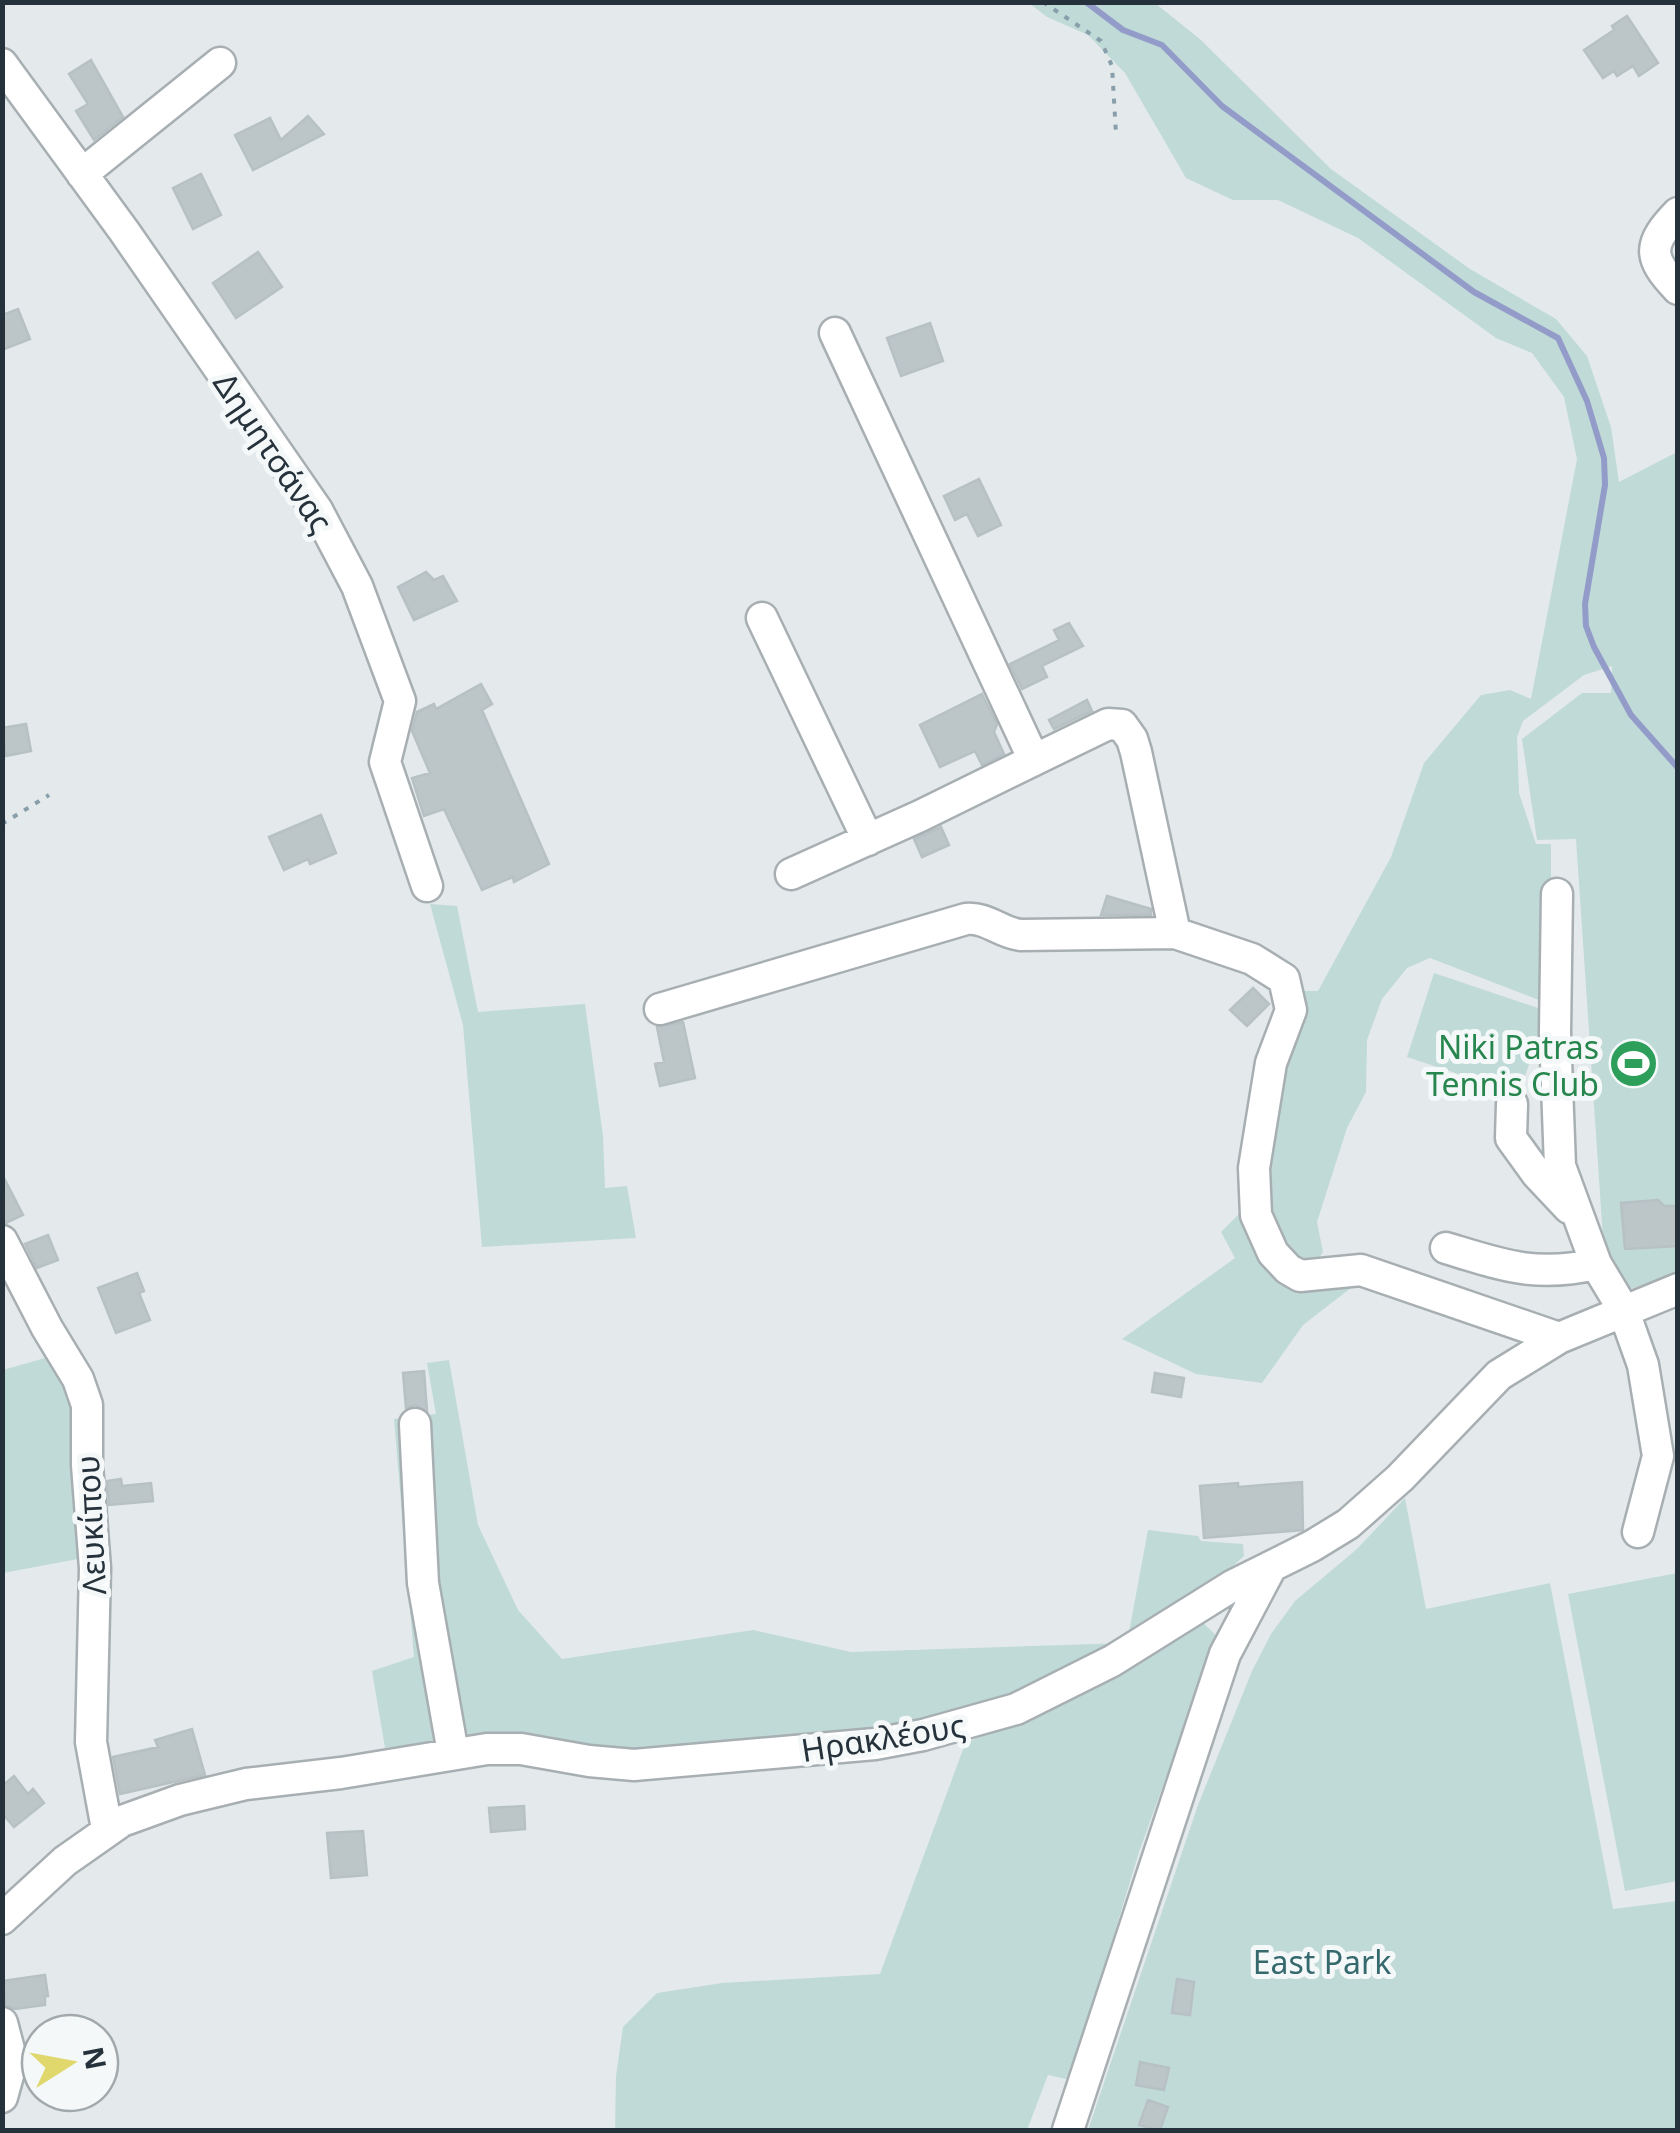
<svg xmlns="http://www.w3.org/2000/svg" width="1680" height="2133" viewBox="0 0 1680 2133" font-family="'Noto Sans',sans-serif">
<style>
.green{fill:#c0dad8}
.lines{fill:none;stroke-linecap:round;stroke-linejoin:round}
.stream{stroke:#939cc9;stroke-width:6}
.building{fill:#bcc6c9;stroke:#b7c1c4;stroke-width:2.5}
.minor-casing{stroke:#a7afb3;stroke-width:35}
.path{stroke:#889fab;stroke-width:4;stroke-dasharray:5 8;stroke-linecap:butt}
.minor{stroke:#fff;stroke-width:30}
.labels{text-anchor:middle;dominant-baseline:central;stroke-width:10;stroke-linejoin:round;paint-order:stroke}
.street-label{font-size:32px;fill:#26323b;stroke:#f4f8f8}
.leisure-label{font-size:32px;fill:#27864d;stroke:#f4f8f8;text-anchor:end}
.park-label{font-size:32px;fill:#35696d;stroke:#f4f8f8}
</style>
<rect width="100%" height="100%" fill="#e4eaeb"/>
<path class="green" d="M 1029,3 L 1155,3 L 1201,40 L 1331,169 L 1470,269 L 1556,319 L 1587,356 L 1611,427 L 1619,482 L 1677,452 L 1677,1273 L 1607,1297 L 1576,839 L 1537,840 L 1522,739 L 1582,693 L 1611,693 L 1612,666 L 1584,675 L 1523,721 L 1517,737 L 1519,793 L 1536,844 L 1551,844 L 1551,898 L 1541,916 L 1544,1002 L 1430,958 L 1407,968 L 1382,999 L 1367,1040 L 1366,1092 L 1347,1128 L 1317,1222 L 1323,1252 L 1317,1261 L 1294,1263 L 1258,1204 L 1300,991 L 1318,991 L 1391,857 L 1424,763 L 1481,695 L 1510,690 L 1531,699 L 1577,459 L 1564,397 L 1532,353 L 1496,338 L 1358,238 L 1278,200 L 1233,200 L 1186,178 L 1125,73 L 1088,35 L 1047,17 Z
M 430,904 L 457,906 L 478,1012 L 585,1004 L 603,1136 L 605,1188 L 627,1186 L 636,1238 L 482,1247 L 463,1025 Z
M 1434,973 L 1547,1011 L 1519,1094 L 1407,1057 Z
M 1239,1214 L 1262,1257 L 1360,1281 L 1303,1325 L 1262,1383 L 1196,1374 L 1122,1339 L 1235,1258 L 1221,1232 Z
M 52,1356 L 68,1385 L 83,1558 L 3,1573 L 3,1370 Z
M 449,1360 L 478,1525 L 518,1610 L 562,1659 L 753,1630 L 851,1652 L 1127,1643 L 1148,1530 L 1198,1536 L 1201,1541 L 1243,1544 L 1244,1556 L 1195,1600 L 1128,1643 L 1064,1677 L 941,1721 L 895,1733 L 649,1749 L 596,1746 L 548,1736 L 493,1733 L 385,1748 L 372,1671 L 414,1657 L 394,1419 L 436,1414 L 427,1363 Z
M 1405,1498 L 1426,1609 L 1550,1583 L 1613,1909 L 1677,1901 L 1677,2130 L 1088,2130 L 1198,1805 L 1252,1671 L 1271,1634 L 1295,1601 L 1357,1549 Z
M 1677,1573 L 1677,1881 L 1625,1891 L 1568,1594 Z
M 1201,1621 L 1217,1636 L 1139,1852 L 1070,2080 L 1048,2075 L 1027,2130 L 615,2130 L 616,2076 L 623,2027 L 657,1993 L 722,1983 L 880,1974 L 965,1744 L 1002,1725 L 1029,1720 L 1113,1677 Z"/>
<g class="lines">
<path class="stream" d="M 1086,2 L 1123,30 L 1162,45 L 1222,106 L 1474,292 L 1558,338 L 1587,401 L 1604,458 L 1605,485 L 1585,604 L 1586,626 L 1594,647 L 1631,715 L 1678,768"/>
</g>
<path class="building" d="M 1627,16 L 1658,63 L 1639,76 L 1633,66 L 1617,76 L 1614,71 L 1603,78 L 1584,50 L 1614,30 L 1612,26 Z
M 91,60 L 123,117 L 94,140 L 76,111 L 88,104 L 69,74 Z
M 308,116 L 324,134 L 253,170 L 235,135 L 270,118 L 281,140 Z
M 201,174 L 221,215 L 193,229 L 173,188 Z
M 258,252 L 282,287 L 236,318 L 213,283 Z
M 18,309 L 30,339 L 2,350 L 2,315 Z
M 930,323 L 943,361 L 901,376 L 887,338 Z
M 979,479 L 1001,525 L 978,536 L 967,514 L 955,520 L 944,496 Z
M 426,572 L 434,580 L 443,576 L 457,601 L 414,620 L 398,587 Z
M 1069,623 L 1083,646 L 1042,666 L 1047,677 L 1022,689 L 1010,664 L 1059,640 L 1054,630 Z
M 481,684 L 492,704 L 482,710 L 549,864 L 514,882 L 513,877 L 482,890 L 444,809 L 424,816 L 412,778 L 430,773 L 412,731 L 417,712 L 434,704 L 436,709 Z
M 982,694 L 997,724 L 994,732 L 1004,754 L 982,765 L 975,751 L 940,767 L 920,725 Z
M 1087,700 L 1092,711 L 1054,729 L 1049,720 Z
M 26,724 L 31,751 L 6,756 L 2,728 Z
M 321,815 L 336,853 L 310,864 L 308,859 L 284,870 L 269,837 Z
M 941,827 L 949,845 L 922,857 L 914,839 Z
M 1107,896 L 1151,909 L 1151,915 L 1101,915 Z
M 1253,988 L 1269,1004 L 1247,1026 L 1230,1010 Z
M 683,1022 L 695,1078 L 660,1086 L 655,1064 L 664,1062 L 657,1027 Z
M 2,1174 L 23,1215 L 6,1223 L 2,1222 Z
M 1658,1200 L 1664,1206 L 1678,1206 L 1678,1246 L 1625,1249 L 1621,1203 Z
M 48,1235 L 58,1260 L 37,1268 L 25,1244 Z
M 137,1273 L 144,1291 L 139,1293 L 150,1320 L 116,1333 L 98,1288 Z
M 424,1371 L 427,1411 L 415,1405 L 406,1408 L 403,1373 Z
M 1155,1373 L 1184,1378 L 1181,1397 L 1152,1392 Z
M 121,1479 L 122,1486 L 151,1483 L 153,1501 L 109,1505 L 107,1481 Z
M 1302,1482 L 1303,1530 L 1204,1538 L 1200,1486 L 1238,1483 L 1238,1487 Z
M 192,1729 L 205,1775 L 120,1794 L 113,1757 L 158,1747 L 155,1740 Z
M 14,1776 L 28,1794 L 33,1789 L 44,1803 L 14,1827 L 2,1813 L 2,1786 Z
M 524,1806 L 525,1829 L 491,1832 L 489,1808 Z
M 363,1831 L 367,1875 L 331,1878 L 327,1833 Z
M 45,1975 L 48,1996 L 45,1996 L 45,2005 L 15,2009 L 6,2005 L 2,1981 Z
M 1177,1979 L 1194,1982 L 1190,2015 L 1172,2013 Z
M 1140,2062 L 1169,2068 L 1164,2090 L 1136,2085 Z
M 1148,2100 L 1168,2107 L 1160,2130 L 1139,2125 Z"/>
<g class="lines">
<defs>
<path id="minor" d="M 2,64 L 124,231 L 317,510 L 357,586 L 400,701 L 385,762 L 427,886
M 82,174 L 220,63
M 1678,213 C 1648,244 1647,257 1678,289
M 835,333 L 1034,760 L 1108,724 L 1122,725 L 1132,739 L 1136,752 L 1175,933 L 1252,959 L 1284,979 L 1291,1010 L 1271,1063 L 1254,1168 L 1256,1215 L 1273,1253 L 1288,1269 L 1300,1276 L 1361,1270 L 1559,1338
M 762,618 L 868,840
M 791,874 L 920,816 L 1034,760
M 1557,894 L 1555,1032 L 1560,1166 L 1596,1264 L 1623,1309 L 1643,1365 L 1658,1456 L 1638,1532
M 660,1009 L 966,919 C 988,917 1000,933 1021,935 L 1175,933
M 1512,1104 L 1511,1138 L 1537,1174 L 1569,1208
M 2,1241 L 47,1328 L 78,1379 L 87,1405 L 87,1465 L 95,1568 L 91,1742 L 107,1829
M 1446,1248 C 1502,1265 1536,1278 1596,1264
M 415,1424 L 423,1583 L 453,1753
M 2,1919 L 65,1861 L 122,1821 L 180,1800 L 246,1784 L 341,1773 L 487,1749 L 521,1749 L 589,1761 L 634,1765 L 875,1744 L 923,1735 L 1016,1709 L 1112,1661 L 1232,1586 L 1312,1546 L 1348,1524 L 1400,1478 L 1499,1375 L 1559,1338 L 1678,1289
M 2,2023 L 12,2061 L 2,2097
M 1068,2130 L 1225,1654 L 1271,1567"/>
</defs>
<use href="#minor" class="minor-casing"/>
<path class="path" d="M 1043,2 L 1101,41 L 1112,66 L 1116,134
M 2,824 L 49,795"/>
<use href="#minor" class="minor"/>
</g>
<defs>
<symbol id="stadium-disc" viewBox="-11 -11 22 22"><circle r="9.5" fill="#2e9e5b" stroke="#f4f8f8"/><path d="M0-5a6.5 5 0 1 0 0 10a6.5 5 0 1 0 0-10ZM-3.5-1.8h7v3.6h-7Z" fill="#fff"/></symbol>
</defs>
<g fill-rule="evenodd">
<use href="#stadium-disc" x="1606" y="1036" width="55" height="55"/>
</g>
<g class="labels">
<g class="street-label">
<text transform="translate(274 452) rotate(56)">Δημητσάνας</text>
<text transform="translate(90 1525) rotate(-93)">Λευκίπου</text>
<text transform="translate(883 1737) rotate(-9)">Ηρακλέους</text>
</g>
<g class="leisure-label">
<text x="1599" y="1046">Niki Patras<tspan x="1599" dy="37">Tennis Club</tspan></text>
</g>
<g class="park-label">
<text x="1322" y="1961">East Park</text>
</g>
</g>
<rect width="1680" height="2133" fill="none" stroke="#26323b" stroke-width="10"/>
<g transform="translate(70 2063) rotate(79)"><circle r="48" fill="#f4f8f8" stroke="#a2a9ac" stroke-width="2.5"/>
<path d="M0-8L18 38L0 25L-18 38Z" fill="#e0d76d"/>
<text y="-15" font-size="28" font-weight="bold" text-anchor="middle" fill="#26323b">N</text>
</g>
</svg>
